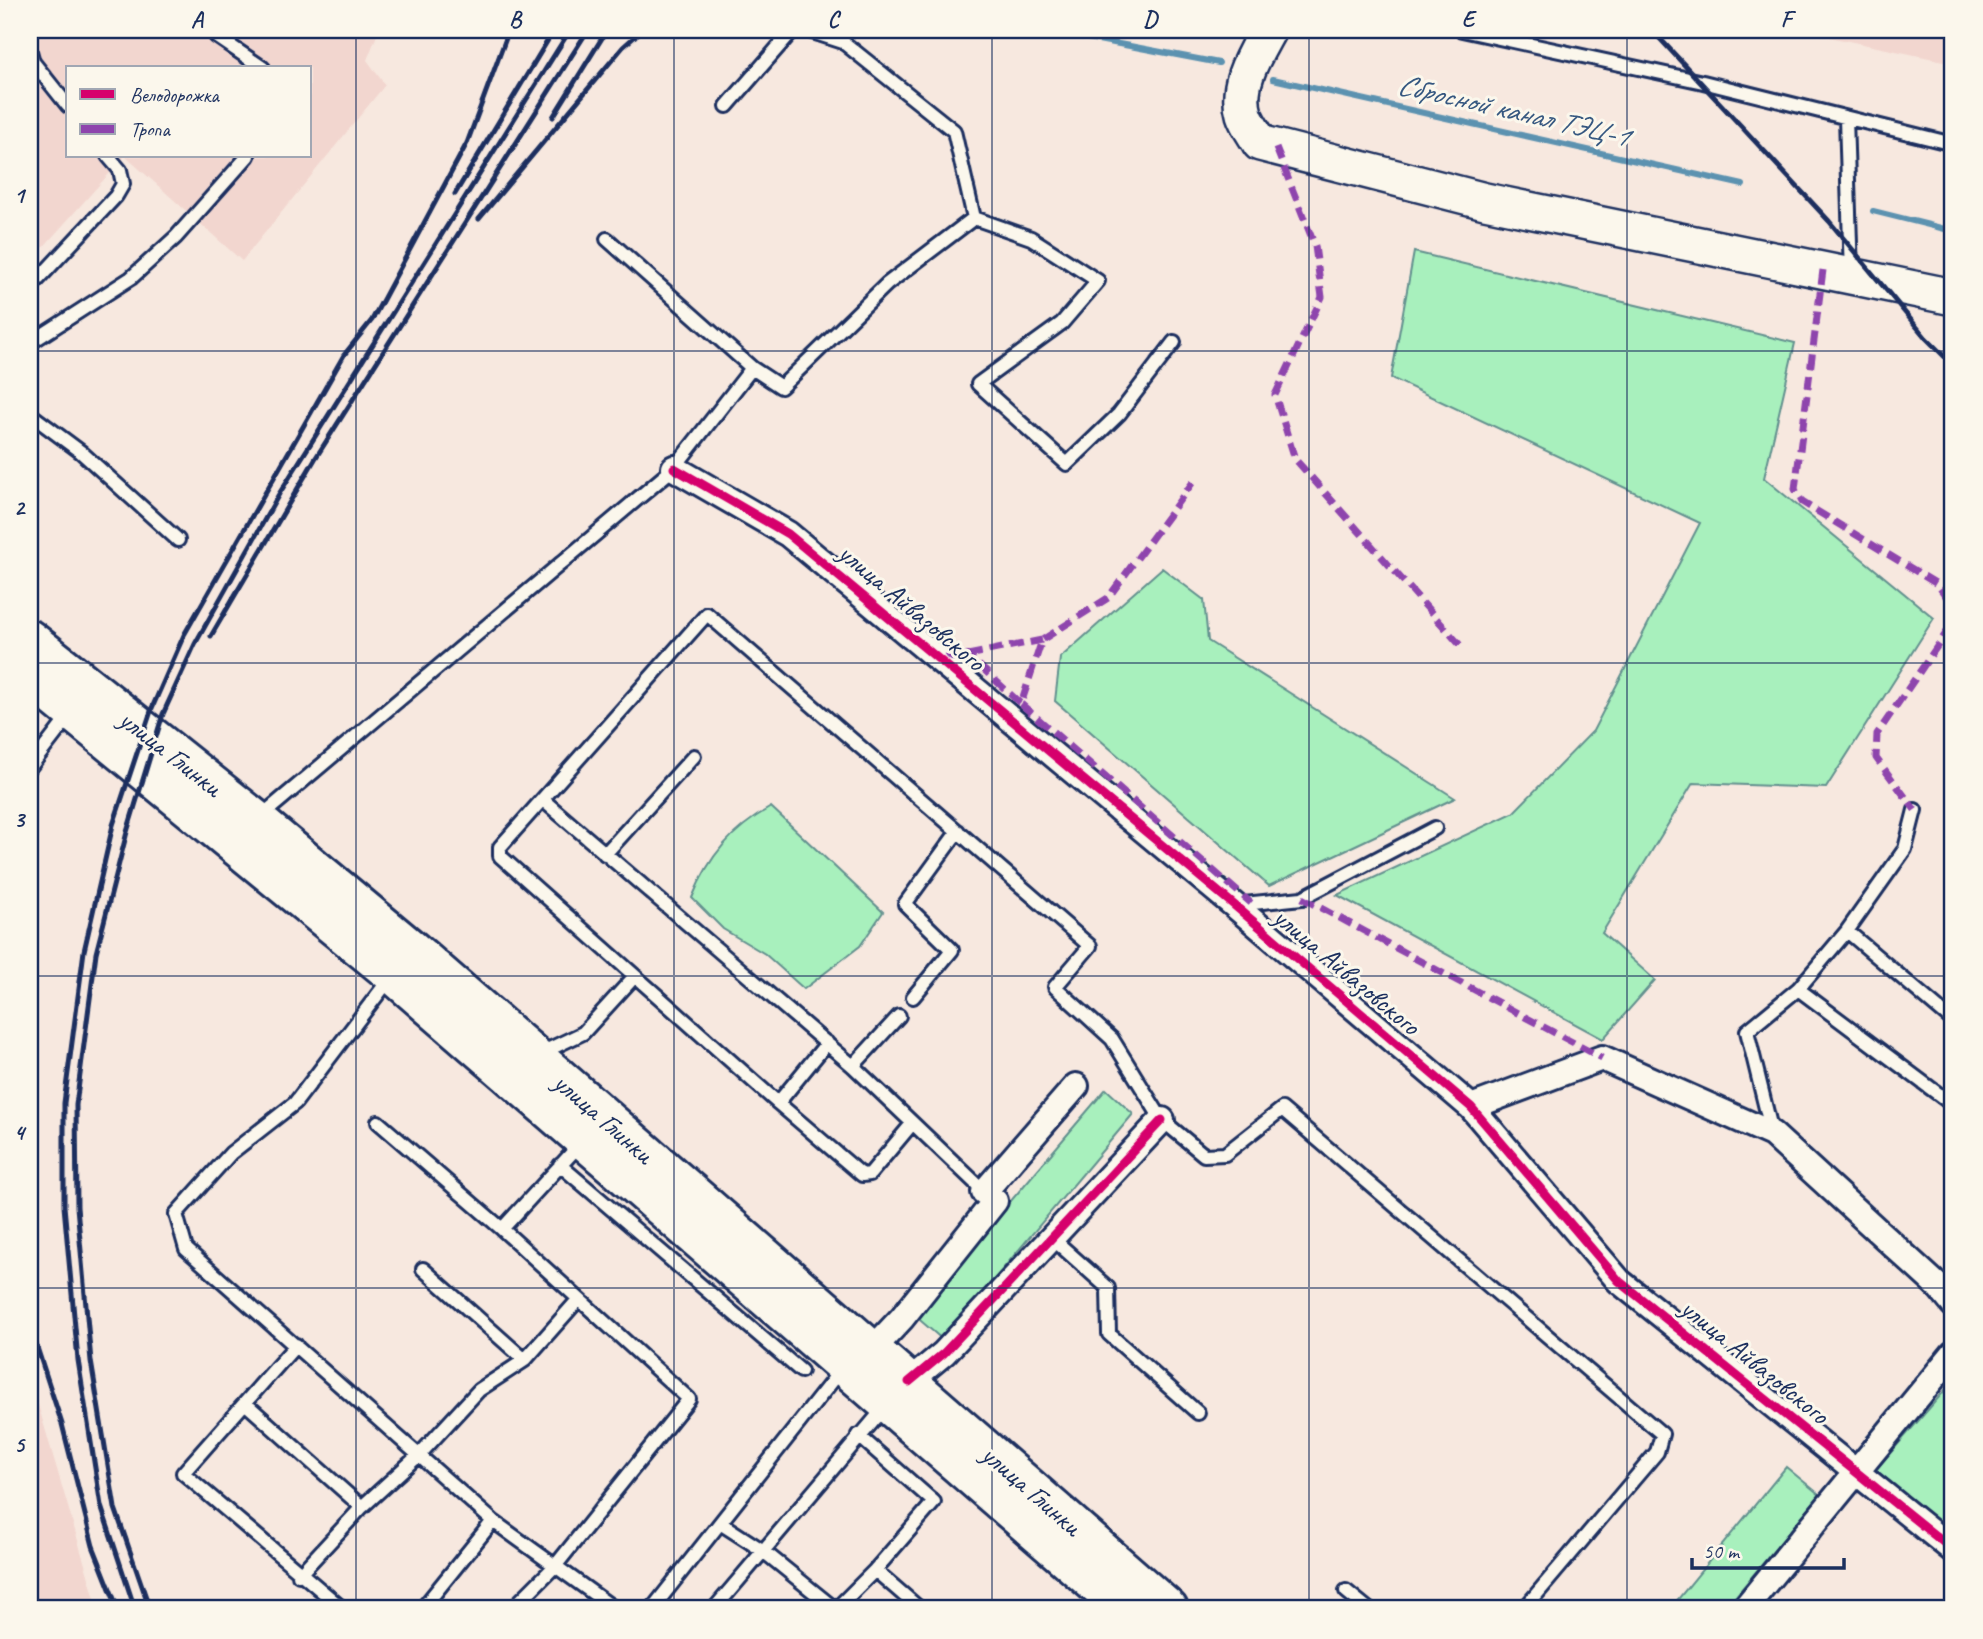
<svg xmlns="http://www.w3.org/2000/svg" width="1983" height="1639" viewBox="0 0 1983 1639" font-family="Caveat,sans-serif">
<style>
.built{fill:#f2d6cf;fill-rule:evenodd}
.green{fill:#a8f0bd;stroke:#62908e;stroke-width:2}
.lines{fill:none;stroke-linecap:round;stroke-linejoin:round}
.stream{stroke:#5c92b0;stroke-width:6}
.service-casing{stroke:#1b2f5e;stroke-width:18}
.minor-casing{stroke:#1b2f5e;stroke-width:30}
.secondary-casing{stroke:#1b2f5e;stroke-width:40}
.trunk-casing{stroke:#1b2f5e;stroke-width:44}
.service{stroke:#fbf7ec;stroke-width:12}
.minor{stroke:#fbf7ec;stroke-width:24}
.secondary{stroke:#fbf7ec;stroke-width:35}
.trunk{stroke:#fbf7ec;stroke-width:38}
.rail{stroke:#1b2f5e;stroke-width:5}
.quiet{stroke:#8e44ad;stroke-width:7;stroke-dasharray:14 7;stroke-linecap:butt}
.cycleway-casing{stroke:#fbf7ec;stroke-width:13}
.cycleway{stroke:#d6006c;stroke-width:9}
.grid{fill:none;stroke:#1b2f5e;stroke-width:2;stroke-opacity:0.55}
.labels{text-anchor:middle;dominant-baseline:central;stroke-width:6;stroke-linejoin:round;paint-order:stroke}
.street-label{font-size:28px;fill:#1b2f5e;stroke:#fbf7ec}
.water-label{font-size:30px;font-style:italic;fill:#365880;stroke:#fbf7ec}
.neatline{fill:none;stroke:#1b2f5e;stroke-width:2.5}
.grid-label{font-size:23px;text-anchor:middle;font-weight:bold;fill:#1b2f5e}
</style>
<rect width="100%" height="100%" fill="#f7e8df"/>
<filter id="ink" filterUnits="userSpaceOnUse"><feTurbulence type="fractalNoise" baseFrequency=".0143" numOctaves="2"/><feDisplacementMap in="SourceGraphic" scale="14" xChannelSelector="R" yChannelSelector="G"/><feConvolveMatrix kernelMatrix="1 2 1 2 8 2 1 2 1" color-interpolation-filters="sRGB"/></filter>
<g filter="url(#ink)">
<path class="built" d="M 30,30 L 379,30 L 367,60 L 385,85 L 242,261 L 125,156 L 30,262 ZM 68,68 L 310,68 L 310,156 L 68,156 Z
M 1796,30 L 1953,30 L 1953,63 Z
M 30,1379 L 34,1391 L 98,1609 L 30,1609 Z"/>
<path class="green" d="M 1414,252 L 1795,343 L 1764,478 L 1934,618 L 1826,788 L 1693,783 L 1602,933 L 1655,980 L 1603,1039 L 1337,895 L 1513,813 L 1593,731 L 1700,523 L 1391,378 Z
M 1162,568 L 1204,600 L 1208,641 L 1455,798 L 1269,886 L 1055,701 L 1060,658 Z
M 771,807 L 883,912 L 860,946 L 804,989 L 765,954 L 723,929 L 692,898 C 709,856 731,830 771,807 Z
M 1106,1089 L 1133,1114 L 943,1340 L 914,1315 Z
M 1953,1381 L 1953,1541 L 1872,1474 Z
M 1786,1467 L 1820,1495 L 1725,1609 L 1670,1609 Z"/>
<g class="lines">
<path class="stream" d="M 1058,30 L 1072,35 L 1219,63
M 1273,79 L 1743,185
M 1873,211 L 1953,231"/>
<defs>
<path id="service" d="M 213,30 L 216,36 L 263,68
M 806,30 L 843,42 L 954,131 L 974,218
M 1462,30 L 1703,82 L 1953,144
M 30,51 L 33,62 L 68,106
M 727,106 L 793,30
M 1846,118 L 1851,275
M 30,288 L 116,196 L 123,184 L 120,170 L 108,156
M 30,343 L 131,278 L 176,237 L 248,156
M 752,368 L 781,387 L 887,284 L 974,218 L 1031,238 L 1098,281 L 1062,323 L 978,384 L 1067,464 L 1119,414 L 1174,342
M 30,414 L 81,452 L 178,540
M 30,767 L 70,715
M 543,800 L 853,1066 L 987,1194
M 259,818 L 674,468 L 752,368 L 607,239
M 605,854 L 694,756
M 1234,905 L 1302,898 L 1435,828
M 1847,931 L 1953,1021
M 391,977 L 295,1103 L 231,1153 L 176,1214 L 186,1249 L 493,1521 L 615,1609
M 1798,989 L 1953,1105
M 913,997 L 952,950 L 905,904 L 958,831
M 827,1043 L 778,1103 L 500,856 L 500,847 L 707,614 L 1090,946 L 1055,987 L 1112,1039 L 1162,1120 L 1204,1155 L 1225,1154 L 1282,1109 L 1662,1434 L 1657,1452 L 1524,1609
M 539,1054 L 583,1033 L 635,976
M 853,1066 L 899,1016
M 778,1103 L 862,1175 L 870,1174 L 911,1125
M 378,1122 L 502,1229 L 689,1399 L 556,1565 L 512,1609
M 1772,1133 L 1747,1031 L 1798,989 L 1847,931 L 1905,849 L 1915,810
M 560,1165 L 801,1371
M 502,1229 L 582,1142
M 1053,1239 L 1108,1288 L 1109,1334 L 1198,1413
M 423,1269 L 525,1360 L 578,1300
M 296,1345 L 183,1473 L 343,1609
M 245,1403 L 362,1507
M 858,1435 L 934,1502 L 875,1570
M 720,1523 L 762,1550 L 835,1609
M 299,1575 L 362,1507 L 420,1454 L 479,1390 L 525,1360
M 1346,1591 L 1368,1609
M 422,1609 L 493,1521
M 652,1609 L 841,1370
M 714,1609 L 885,1407
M 836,1609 L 875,1570 L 920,1609"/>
<path id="minor" d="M 674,468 L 788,534 L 1234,905 L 1471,1107 L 1619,1281 L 1953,1550
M 1471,1107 L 1602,1058 L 1772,1134 L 1939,1287 L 1953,1304
M 872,1350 L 902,1318 L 995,1201 L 984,1192 L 1076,1086
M 909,1382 L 944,1353 L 1162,1120
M 1744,1609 L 1953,1354"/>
<path id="secondary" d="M 1268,30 C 1255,54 1235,84 1244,114 C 1247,124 1255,134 1260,143 L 1485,201 L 1953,297"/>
<path id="trunk" d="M 30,640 L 256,820 L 424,960 L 1168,1609
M 30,677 L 393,974 L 1125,1609"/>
</defs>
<use href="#service" class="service-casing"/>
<use href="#minor" class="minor-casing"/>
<use href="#secondary" class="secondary-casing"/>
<use href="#trunk" class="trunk-casing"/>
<use href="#service" class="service"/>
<use href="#minor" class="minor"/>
<use href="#secondary" class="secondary"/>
<use href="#trunk" class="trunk"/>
<path class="rail" d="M 1652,30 L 1829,221 L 1926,338 L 1953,365
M 553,117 L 607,30
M 455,194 L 554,30
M 479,219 L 623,47 L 642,30
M 211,636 L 315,459 L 588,30
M 30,1326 L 62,1424 L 93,1546 L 118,1609
M 135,1609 L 101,1506 L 78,1360 L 64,1206 L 64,1103 L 84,951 L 113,825 L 152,708 L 184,635 L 344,355 L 372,320 L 467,143 L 509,30
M 150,1609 L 115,1508 L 91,1361 L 77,1207 L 76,1105 L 96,953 L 127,832 L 163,714 L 195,644 L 279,494 L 570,30"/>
<path class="quiet" d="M 1276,148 L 1315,246 L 1322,297 L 1275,395 L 1295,459 L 1460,645
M 1823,270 L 1795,489 L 1802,502 L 1937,584 L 1951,603 L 1951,626 L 1877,734 L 1876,758 L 1915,810
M 968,655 L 1042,640
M 941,659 L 968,655 L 1021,704 L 1042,640 L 1108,598 L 1193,482
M 1021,704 L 1251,903
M 1302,898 L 1602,1058"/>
<defs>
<path id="cycleway" d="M 674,468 L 788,534 L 1234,905 L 1471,1107 L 1619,1281 L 1953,1550
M 909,1382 L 944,1353 L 1162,1120"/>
</defs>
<use href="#cycleway" class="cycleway-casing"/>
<use href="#cycleway" class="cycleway"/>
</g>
</g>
<path class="grid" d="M 356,30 L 356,1609M 674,30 L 674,1609M 992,30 L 992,1609M 1309,30 L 1309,1609M 1627,30 L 1627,1609M 30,351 L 1953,351M 30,663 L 1953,663M 30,976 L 1953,976M 30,1288 L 1953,1288"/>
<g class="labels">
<g class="street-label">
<text transform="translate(912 607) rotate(40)">улица Айвазовского</text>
<text transform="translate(171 753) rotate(38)">улица Глинки</text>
<text transform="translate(1347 971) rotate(40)">улица Айвазовского</text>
<text transform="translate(604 1118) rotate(41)">улица Глинки</text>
<text transform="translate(1755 1361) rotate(39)">улица Айвазовского</text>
<text transform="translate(1032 1490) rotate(41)">улица Глинки</text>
</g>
<g class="water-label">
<text transform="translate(1513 110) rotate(13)">Сбросной канал ТЭЦ-1</text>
</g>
</g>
<rect width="1983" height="1639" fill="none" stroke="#fbf7ec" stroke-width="77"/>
<rect x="66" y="66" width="245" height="91" fill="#fbf7ec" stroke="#a1a7b3" stroke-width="2"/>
<rect x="80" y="89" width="35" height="10" fill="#d6006c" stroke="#a1a7b3" stroke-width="2"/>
<text x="130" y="102" font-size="21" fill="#1b2f5e">Велодорожка</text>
<rect x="80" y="124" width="35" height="10" fill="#8e44ad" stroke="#a1a7b3" stroke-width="2"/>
<text x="130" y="136" font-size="21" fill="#1b2f5e">Тропа</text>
<path d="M1692 1558v10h152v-10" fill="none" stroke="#1b2f5e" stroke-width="3.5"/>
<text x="1703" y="1558" font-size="21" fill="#1b2f5e" stroke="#fbf7ec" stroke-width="5" paint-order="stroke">50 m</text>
<rect x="38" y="38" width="1906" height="1562" class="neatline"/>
<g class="grid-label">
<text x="197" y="27">A</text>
<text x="515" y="27">B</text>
<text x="833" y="27">C</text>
<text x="1150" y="27">D</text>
<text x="1468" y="27">E</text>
<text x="1786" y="27">F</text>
<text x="19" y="203">1</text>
<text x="19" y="515">2</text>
<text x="19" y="827">3</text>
<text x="19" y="1140">4</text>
<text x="19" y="1452">5</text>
</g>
</svg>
